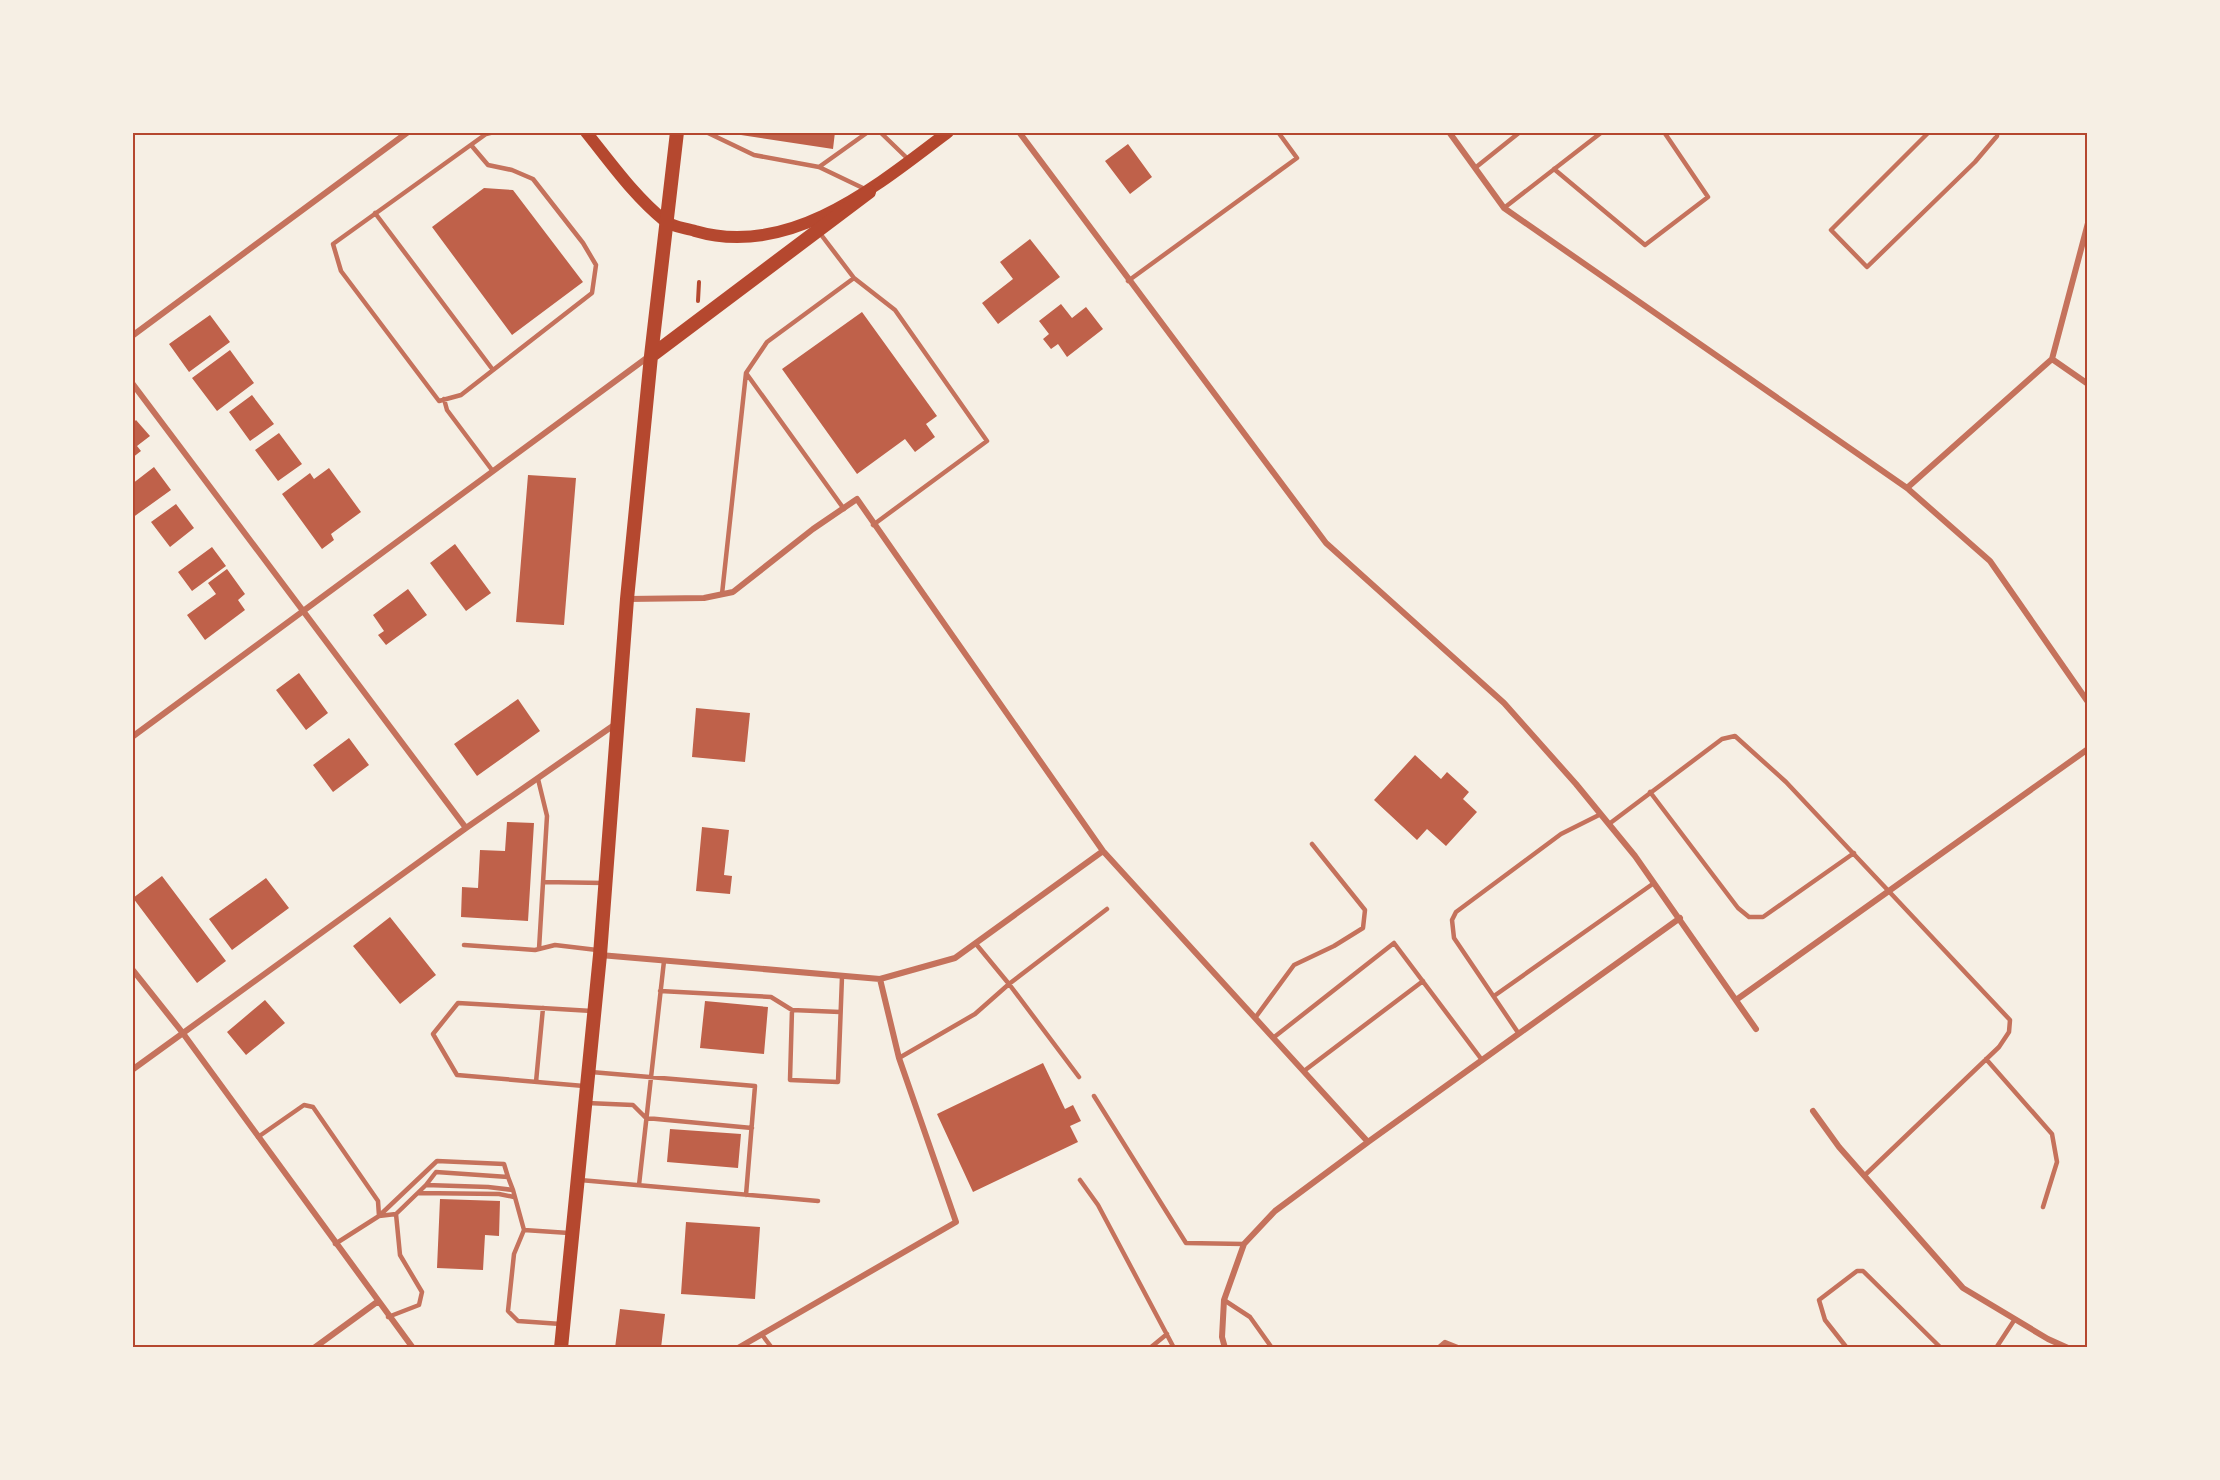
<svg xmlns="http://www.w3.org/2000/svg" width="2220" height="1480" viewBox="0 0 2220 1480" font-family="'Nunito Sans',sans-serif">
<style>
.building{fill:#bf614a}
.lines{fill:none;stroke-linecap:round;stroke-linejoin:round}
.path{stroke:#b5482f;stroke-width:4}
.service{stroke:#c5725c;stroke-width:4.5}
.minor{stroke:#c5725c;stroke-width:6}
.secondary{stroke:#b5482f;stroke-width:12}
.primary{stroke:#b5482f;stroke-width:14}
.neatline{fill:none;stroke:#b5482f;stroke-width:2}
</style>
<rect width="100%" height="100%" fill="#f6efe4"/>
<path class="building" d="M 741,132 L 835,132 L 833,149 L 741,135 Z
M 1128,144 L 1152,177 L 1130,194 L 1105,161 Z
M 484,188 L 513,190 L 583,282 L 512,335 L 432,227 Z
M 1030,239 L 1060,277 L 998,324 L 982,303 L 1013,279 L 1000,262 Z
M 1061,304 L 1072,318 L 1086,307 L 1103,329 L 1067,357 L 1058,344 L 1051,349 L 1043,339 L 1049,334 L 1039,321 Z
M 862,312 L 937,416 L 926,424 L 935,437 L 915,452 L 905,439 L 857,474 L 782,369 Z
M 210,315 L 230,342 L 189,372 L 169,344 Z
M 230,350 L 254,383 L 217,411 L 192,378 Z
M 252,395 L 274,424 L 250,441 L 229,412 Z
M 136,420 L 150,436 L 137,446 L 141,451 L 132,458 L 132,424 Z
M 279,433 L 302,464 L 278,481 L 255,450 Z
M 154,467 L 171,490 L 132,518 L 132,484 Z
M 329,468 L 361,512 L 331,534 L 334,540 L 322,549 L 282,494 L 310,473 L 314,479 Z
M 528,475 L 576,478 L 564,625 L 516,622 Z
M 176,504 L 194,528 L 170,547 L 151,522 Z
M 455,544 L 491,593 L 466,611 L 430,563 Z
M 212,547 L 226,566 L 192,591 L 178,572 Z
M 227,569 L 245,594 L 238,600 L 245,610 L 205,640 L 187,615 L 216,594 L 208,583 Z
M 408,589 L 427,615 L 386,645 L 378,635 L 384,631 L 373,615 Z
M 299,673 L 328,713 L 306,730 L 276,690 Z
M 518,699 L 540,731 L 477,776 L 454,744 Z
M 696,708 L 750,713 L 745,762 L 692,757 Z
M 349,738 L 369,765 L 333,792 L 313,765 Z
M 1415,755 L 1441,779 L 1447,772 L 1469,792 L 1463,799 L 1477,812 L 1446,846 L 1427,829 L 1417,840 L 1374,800 Z
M 507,822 L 534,823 L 528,921 L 461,917 L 462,887 L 478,888 L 480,850 L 505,851 Z
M 702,827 L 729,830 L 724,875 L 732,876 L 730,894 L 696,891 Z
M 162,876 L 226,961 L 197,983 L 133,898 Z
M 266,878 L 289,908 L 232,950 L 209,919 Z
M 390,917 L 436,975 L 400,1004 L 353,946 Z
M 265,1000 L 285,1023 L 246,1055 L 227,1032 Z
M 705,1001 L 768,1007 L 764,1054 L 700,1048 Z
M 1043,1063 L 1065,1109 L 1073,1105 L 1081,1121 L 1070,1126 L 1078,1142 L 973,1192 L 937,1114 Z
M 670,1129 L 741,1134 L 738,1168 L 667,1162 Z
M 440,1199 L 500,1201 L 499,1236 L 485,1235 L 483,1270 L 437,1268 Z
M 686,1222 L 760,1227 L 755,1299 L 681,1294 Z
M 620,1309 L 665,1314 L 661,1348 L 615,1348 Z"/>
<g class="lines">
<path class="path" d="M 698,301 L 699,282"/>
<path class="service" d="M 706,132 L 754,155 L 819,167 L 867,190
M 880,132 L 908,159
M 1929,132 L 1831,230 L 1867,267 L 1975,162 L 1997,136 L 1997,132
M 471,145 L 488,165 L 512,170 L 533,179 L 583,243 L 596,265 L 592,293 L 461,395 L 439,401 L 341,271 L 333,244 L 486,134 L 494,132
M 819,167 L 868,132
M 1475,168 L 1520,132
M 1554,169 L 1645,245 L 1708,197 L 1664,132
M 1504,208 L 1602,132
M 375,213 L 493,370
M 819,232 L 854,278
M 1128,281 L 1297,158 L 1278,132
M 444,399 L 447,410 L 492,470
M 844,509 L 746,373 L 767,342 L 854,278 L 895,310 L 987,441 L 873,525
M 722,594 L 746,373
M 538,779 L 547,816 L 539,949
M 1650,792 L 1738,908 L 1749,917 L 1763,917 L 1854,853
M 1609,824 L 1722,739 L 1735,736 L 1786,782 L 2010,1020 L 2009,1032 L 1999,1047 L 1864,1176
M 543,882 L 604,883
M 976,944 L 1009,984 L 1107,909
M 464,945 L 535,950 L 555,945 L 597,950
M 660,991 L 771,997 L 792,1010 L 840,1012
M 1494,996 L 1654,883
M 792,1010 L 790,1080 L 838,1082 L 842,977
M 1255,1018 L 1294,965 L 1334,946 L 1363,928 L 1365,910 L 1312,844
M 1519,1034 L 1454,938 L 1452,920 L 1456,912 L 1561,834 L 1601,814
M 1273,1038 L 1394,943 L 1482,1060
M 899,1058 L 975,1014 L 1009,984 L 1079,1077
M 1986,1059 L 2052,1134 L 2057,1162 L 2043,1207
M 1304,1071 L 1423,981
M 591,1072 L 755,1086 L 746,1195
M 536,1082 L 543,1008
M 584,1086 L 457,1075 L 433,1034 L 458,1003 L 592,1011
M 1094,1096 L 1186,1243 L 1244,1244
M 587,1103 L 633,1105 L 646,1118 L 752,1128
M 258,1137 L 304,1105 L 313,1107 L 378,1201 L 379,1216
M 580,1180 L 818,1201
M 1080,1180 L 1098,1205 L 1174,1348
M 426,1185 L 436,1172 L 508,1177 L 513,1190
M 639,1185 L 664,961
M 418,1193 L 499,1194 L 514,1197
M 396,1214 L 426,1185 L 488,1187 L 513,1190 L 524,1230 L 514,1254 L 508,1311 L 518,1321 L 561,1324
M 379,1216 L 437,1161 L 504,1164 L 508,1177
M 524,1230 L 569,1233
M 335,1244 L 379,1216 L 396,1214 L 400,1255 L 422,1292 L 419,1305 L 388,1317
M 1224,1300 L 1250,1317 L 1272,1348
M 763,1336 L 772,1348
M 1150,1348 L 1167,1334
M 1438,1348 L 1445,1342 L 1460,1348
M 1847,1348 L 1825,1320 L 1819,1300 L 1857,1271 L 1863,1271 L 1941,1348
M 1996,1348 L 2015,1319"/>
<path class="minor" d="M 1019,132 L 1326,543 L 1504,703 L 1576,784 L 1635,856 L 1756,1029
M 1449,132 L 1504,208 L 1907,488 L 1990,561 L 2088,702
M 132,336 L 408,132
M 2052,359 L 2088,223
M 2052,359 L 2088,384
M 132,383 L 466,828
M 1907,488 L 2052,359
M 628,599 L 704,598 L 733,592 L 813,529 L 857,499 L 1103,851 L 1368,1142 L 1275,1211 L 1244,1244 L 1224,1300 L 1222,1337 L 1225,1348
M 132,737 L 648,357
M 600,955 L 880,979 L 955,958 L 1103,851
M 132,969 L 182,1032 L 413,1348
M 1736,1000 L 2088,749
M 132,1070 L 466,828 L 617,723
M 1813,1111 L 1839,1147 L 1963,1288 L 2048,1339 L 2068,1348
M 1368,1142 L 1680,918
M 314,1348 L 377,1302
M 738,1348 L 956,1222 L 899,1058 L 880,979"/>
<path class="secondary" d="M 586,132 C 611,163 634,196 665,221 C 672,227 686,228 695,231 C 790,259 878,185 948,132"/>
<path class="primary" d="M 651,356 L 869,192
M 561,1348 L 600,955 L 627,599 L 651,356 L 677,132"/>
</g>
<rect width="2220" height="1480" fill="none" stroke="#f6efe4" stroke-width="267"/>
<rect x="134" y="134" width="1952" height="1212" class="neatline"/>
</svg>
